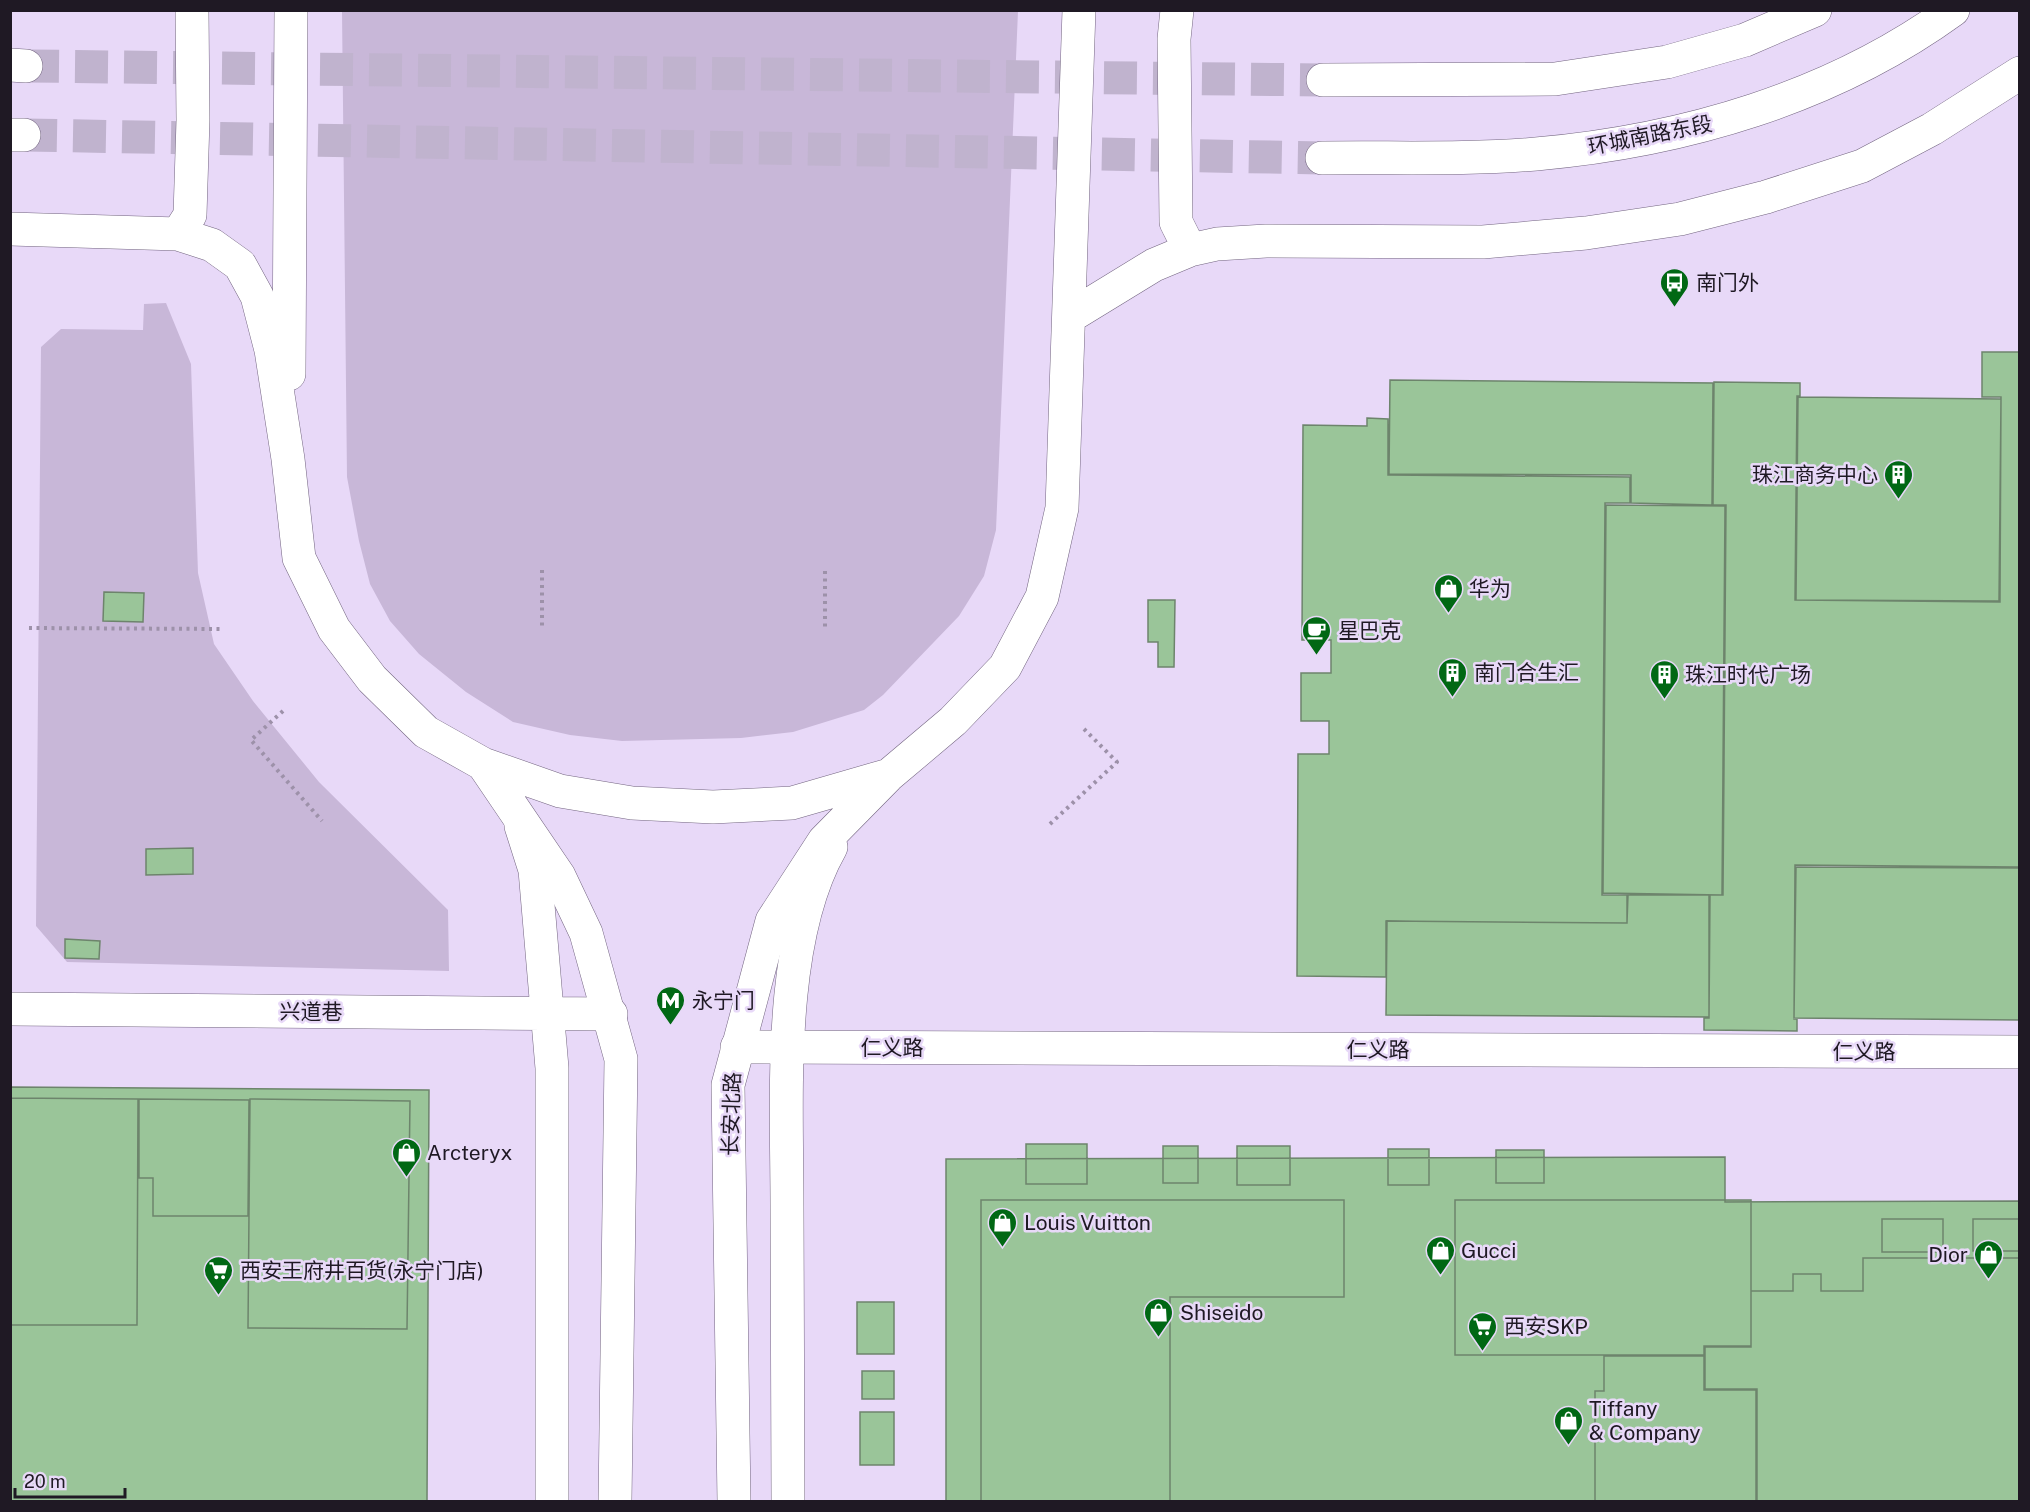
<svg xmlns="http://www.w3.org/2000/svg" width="2030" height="1512" viewBox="0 0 2030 1512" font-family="'Public Sans','Noto Sans SC',sans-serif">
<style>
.green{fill:#c8b7d8}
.building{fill:#9ac599;stroke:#6d846c;stroke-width:1.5}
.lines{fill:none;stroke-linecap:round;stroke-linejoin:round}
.primary-tunnel{stroke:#c0b3ce;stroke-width:33;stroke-dasharray:33 16;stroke-linecap:butt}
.minor-casing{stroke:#736580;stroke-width:34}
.tertiary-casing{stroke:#736580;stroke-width:34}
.primary-casing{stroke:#736580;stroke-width:34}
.path{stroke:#9d91a9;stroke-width:4;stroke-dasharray:3 4.5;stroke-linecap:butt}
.minor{stroke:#fff;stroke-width:33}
.tertiary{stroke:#fff;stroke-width:33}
.primary{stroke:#fff;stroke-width:33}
.labels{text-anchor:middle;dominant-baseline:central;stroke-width:5;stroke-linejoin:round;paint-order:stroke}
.street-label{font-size:21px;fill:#1f1924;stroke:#e8d9f8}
.poi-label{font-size:21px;fill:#1f1924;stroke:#e8d9f8;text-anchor:start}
</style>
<rect width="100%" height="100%" fill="#e8d9f8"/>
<path class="green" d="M 342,11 L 1018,11 L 996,530 L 984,576 L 959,616 L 883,695 L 864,710 L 793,732 L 741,738 L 622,741 L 570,735 L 513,722 L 466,692 L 419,654 L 390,621 L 370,584 L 359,541 L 347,477 Z
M 166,303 L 191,364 L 198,573 L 214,644 L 253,701 L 319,782 L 448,910 L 449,971 L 67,962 L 36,926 L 41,347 L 61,329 L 143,330 L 144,304 Z"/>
<path class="building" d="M 1982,352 L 2020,352 L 2020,867 L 1795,865 L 1794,1019 L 1797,1019 L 1797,1031 L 1704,1030 L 1704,1018 L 1709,1018 L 1710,895 L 1723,895 L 1726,505 L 1713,505 L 1714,382 L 1800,383 L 1800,396 L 1797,396 L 1795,600 L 2000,602 L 2001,397 L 1982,397 Z
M 1390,380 L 1713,383 L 1712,505 L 1631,503 L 1631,475 L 1389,474 Z
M 1798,397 L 2001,399 L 1999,601 L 1796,600 Z
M 1367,418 L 1388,419 L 1388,475 L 1630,477 L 1630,503 L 1605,503 L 1602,895 L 1627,895 L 1627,923 L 1386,921 L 1386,977 L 1297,976 L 1298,754 L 1329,754 L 1329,721 L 1301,721 L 1301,673 L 1331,673 L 1331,640 L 1302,640 L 1303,425 L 1367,426 Z
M 1606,505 L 1725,506 L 1722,895 L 1603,893 Z
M 104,592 L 144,593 L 143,622 L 103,621 Z
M 1148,600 L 1175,600 L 1174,667 L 1158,667 L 1158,642 L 1148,642 Z
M 193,848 L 193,874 L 146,875 L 146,849 Z
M 1796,867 L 2020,868 L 2020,1020 L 1794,1018 Z
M 1628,895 L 1709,895 L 1709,1017 L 1386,1015 L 1387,921 L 1627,923 Z
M 65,939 L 100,941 L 99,959 L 65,958 Z
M 10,1087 L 429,1090 L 427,1502 L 10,1502 Z
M 10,1098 L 138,1099 L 137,1325 L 10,1325 Z
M 139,1099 L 249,1100 L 248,1216 L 153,1216 L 153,1178 L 139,1178 Z
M 250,1099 L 410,1101 L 407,1329 L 248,1328 Z
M 1026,1144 L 1087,1144 L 1087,1184 L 1026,1184 Z
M 1163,1146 L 1198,1146 L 1198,1183 L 1163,1183 Z
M 1237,1146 L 1290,1146 L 1290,1185 L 1237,1185 Z
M 1388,1149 L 1429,1149 L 1429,1185 L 1388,1185 Z
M 1496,1150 L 1544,1150 L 1544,1183 L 1496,1183 Z
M 1725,1157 L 1725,1202 L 2020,1201 L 2020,1502 L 946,1502 L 946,1159 Z
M 981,1200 L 1344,1200 L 1344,1297 L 1170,1297 L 1170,1502 L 981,1502 Z
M 1455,1200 L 1751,1200 L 1751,1346 L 1704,1346 L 1704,1355 L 1455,1355 Z
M 1882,1219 L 1943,1219 L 1943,1252 L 1882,1252 Z
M 1973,1219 L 2020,1219 L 2020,1251 L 1973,1251 Z
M 1863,1258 L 2020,1258 L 2020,1502 L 1757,1502 L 1757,1389 L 1705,1389 L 1705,1347 L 1751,1347 L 1751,1291 L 1793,1291 L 1793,1274 L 1821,1274 L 1821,1291 L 1863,1291 Z
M 857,1302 L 894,1302 L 894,1354 L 857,1354 Z
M 1604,1356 L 1704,1356 L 1704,1390 L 1756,1390 L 1756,1502 L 1595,1502 L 1595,1391 L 1604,1391 Z
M 862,1371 L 894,1371 L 894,1399 L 862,1399 Z
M 860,1412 L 894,1412 L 894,1465 L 860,1465 Z"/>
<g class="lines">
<path class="primary-tunnel" d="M 26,66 L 1323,80
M 24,135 L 1322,158"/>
<defs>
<path id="minor" d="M 521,826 L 535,870 L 552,1068 L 552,1502
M 10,1009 L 611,1014
M 788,1502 C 788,1403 788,1304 787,1205 C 787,1098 777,941 831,847"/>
<path id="tertiary" d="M 737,1047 L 2020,1052"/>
<path id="primary" d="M 1177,10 L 1174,39 L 1176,222 L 1190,250
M 10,65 L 26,66
M 1323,80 L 1555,79 L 1667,62 L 1745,40 L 1815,10
M 10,135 L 24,135
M 1322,158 C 1392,157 1467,160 1536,154 C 1683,141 1832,98 1953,10
M 10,229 L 178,234 L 212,245 L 240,265 L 257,296 L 271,350 L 288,459 L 299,558 L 334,629 L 372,679 L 426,732 L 483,764 L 560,791 L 632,803 L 713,807 L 792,803 L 889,775 L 953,721 L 1005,667 L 1042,597 L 1062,508 L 1079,10
M 178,234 L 190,215 L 193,120 L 192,10
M 1069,317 L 1154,265 L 1190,250 L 1217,244 L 1266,241 L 1483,242 L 1586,233 L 1680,219 L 1766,197 L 1862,166 L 1932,129 L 2020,73
M 289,374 L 291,10
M 483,764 L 559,876 L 586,933 L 621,1059 L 615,1502
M 734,1502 L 728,1085 L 772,921 L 824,841 L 887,777"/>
</defs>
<use href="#minor" class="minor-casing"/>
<use href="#tertiary" class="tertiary-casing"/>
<use href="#primary" class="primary-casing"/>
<path class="path" d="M 542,570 L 542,626
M 825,571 L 825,627
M 29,628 L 224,629
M 283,711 L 251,740 L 322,821
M 1050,824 L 1117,762 L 1084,729"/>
<use href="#minor" class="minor"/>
<use href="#tertiary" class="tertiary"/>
<use href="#primary" class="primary"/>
</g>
<defs>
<symbol id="bus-pin" viewBox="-11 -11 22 30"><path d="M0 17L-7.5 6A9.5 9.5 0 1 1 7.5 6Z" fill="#016814" stroke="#e8d9f8"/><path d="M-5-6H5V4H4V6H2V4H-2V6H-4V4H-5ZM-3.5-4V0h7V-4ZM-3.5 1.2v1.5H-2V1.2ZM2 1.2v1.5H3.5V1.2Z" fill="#fff"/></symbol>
<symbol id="building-pin" viewBox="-11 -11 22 30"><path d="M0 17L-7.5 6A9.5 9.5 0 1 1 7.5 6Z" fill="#016814" stroke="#e8d9f8"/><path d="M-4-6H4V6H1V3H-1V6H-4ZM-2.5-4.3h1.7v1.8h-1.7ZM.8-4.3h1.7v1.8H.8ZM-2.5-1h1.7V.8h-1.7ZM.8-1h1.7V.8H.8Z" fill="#fff"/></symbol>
<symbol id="shop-pin" viewBox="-11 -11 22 30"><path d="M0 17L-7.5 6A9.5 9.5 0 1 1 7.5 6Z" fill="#016814" stroke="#e8d9f8"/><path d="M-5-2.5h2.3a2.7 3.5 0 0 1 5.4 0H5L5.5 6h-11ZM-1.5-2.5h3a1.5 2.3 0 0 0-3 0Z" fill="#fff"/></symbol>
<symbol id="cafe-pin" viewBox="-11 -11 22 30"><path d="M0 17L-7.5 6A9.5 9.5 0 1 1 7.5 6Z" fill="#016814" stroke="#e8d9f8"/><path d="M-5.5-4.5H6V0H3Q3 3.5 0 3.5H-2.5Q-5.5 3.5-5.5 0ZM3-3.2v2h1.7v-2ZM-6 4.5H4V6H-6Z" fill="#fff"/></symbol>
<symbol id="metro-pin" viewBox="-11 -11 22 30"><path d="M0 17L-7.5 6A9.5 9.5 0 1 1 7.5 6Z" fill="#016814" stroke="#e8d9f8"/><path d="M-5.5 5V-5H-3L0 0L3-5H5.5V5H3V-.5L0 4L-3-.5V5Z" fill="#fff"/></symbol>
<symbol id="supermarket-pin" viewBox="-11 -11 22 30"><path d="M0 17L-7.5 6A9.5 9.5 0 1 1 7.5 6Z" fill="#016814" stroke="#e8d9f8"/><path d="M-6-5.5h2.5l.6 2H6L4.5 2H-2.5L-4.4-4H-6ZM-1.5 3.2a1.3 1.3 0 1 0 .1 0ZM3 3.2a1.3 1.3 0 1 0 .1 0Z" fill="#fff"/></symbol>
</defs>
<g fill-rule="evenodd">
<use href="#bus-pin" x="1658" y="266" width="33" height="45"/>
<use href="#building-pin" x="1882" y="458" width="33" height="45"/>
<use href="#shop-pin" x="1432" y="572" width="33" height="45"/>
<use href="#cafe-pin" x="1300" y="614" width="33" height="45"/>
<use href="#building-pin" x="1436" y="656" width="33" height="45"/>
<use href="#building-pin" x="1648" y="658" width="33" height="45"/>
<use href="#metro-pin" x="654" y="984" width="33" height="45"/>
<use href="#shop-pin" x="390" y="1136" width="33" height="45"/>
<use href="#shop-pin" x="986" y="1206" width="33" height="45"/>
<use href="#shop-pin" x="1424" y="1234" width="33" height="45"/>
<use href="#shop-pin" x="1972" y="1238" width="33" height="45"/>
<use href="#supermarket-pin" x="202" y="1254" width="33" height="45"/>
<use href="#shop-pin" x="1142" y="1296" width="33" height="45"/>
<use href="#supermarket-pin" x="1466" y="1310" width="33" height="45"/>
<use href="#shop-pin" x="1552" y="1404" width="33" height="45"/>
</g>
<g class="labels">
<g class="street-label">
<text transform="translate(1650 135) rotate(-11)">环城南路东段</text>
<text x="311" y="1011">兴道巷</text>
<text x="892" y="1047">仁义路</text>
<text x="1378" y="1049">仁义路</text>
<text x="1864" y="1051">仁义路</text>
<text transform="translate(731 1114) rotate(-88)">长安北路</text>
</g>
<g class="poi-label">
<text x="1696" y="282">南门外</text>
<text x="1878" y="474" text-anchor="end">珠江商务中心</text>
<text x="1469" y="588">华为</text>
<text x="1338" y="630">星巴克</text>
<text x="1474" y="672">南门合生汇</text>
<text x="1685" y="674">珠江时代广场</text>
<text x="692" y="1000">永宁门</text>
<text x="427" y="1152">Arcteryx</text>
<text x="1024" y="1222">Louis Vuitton</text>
<text x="1461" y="1250">Gucci</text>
<text x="1968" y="1254" text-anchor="end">Dior</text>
<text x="240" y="1270">西安王府井百货(永宁门店)</text>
<text x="1180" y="1312">Shiseido</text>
<text x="1504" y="1326">西安SKP</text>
<text x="1589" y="1408">Tiffany<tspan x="1589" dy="24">&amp; Company</tspan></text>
</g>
</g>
<rect width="2030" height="1512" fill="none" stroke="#1f1924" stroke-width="24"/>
<path d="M15 1488v9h110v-9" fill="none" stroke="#1f1924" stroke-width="3"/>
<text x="24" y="1488" font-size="18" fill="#1f1924" stroke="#e8d9f8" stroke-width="4.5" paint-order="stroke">20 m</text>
</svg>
